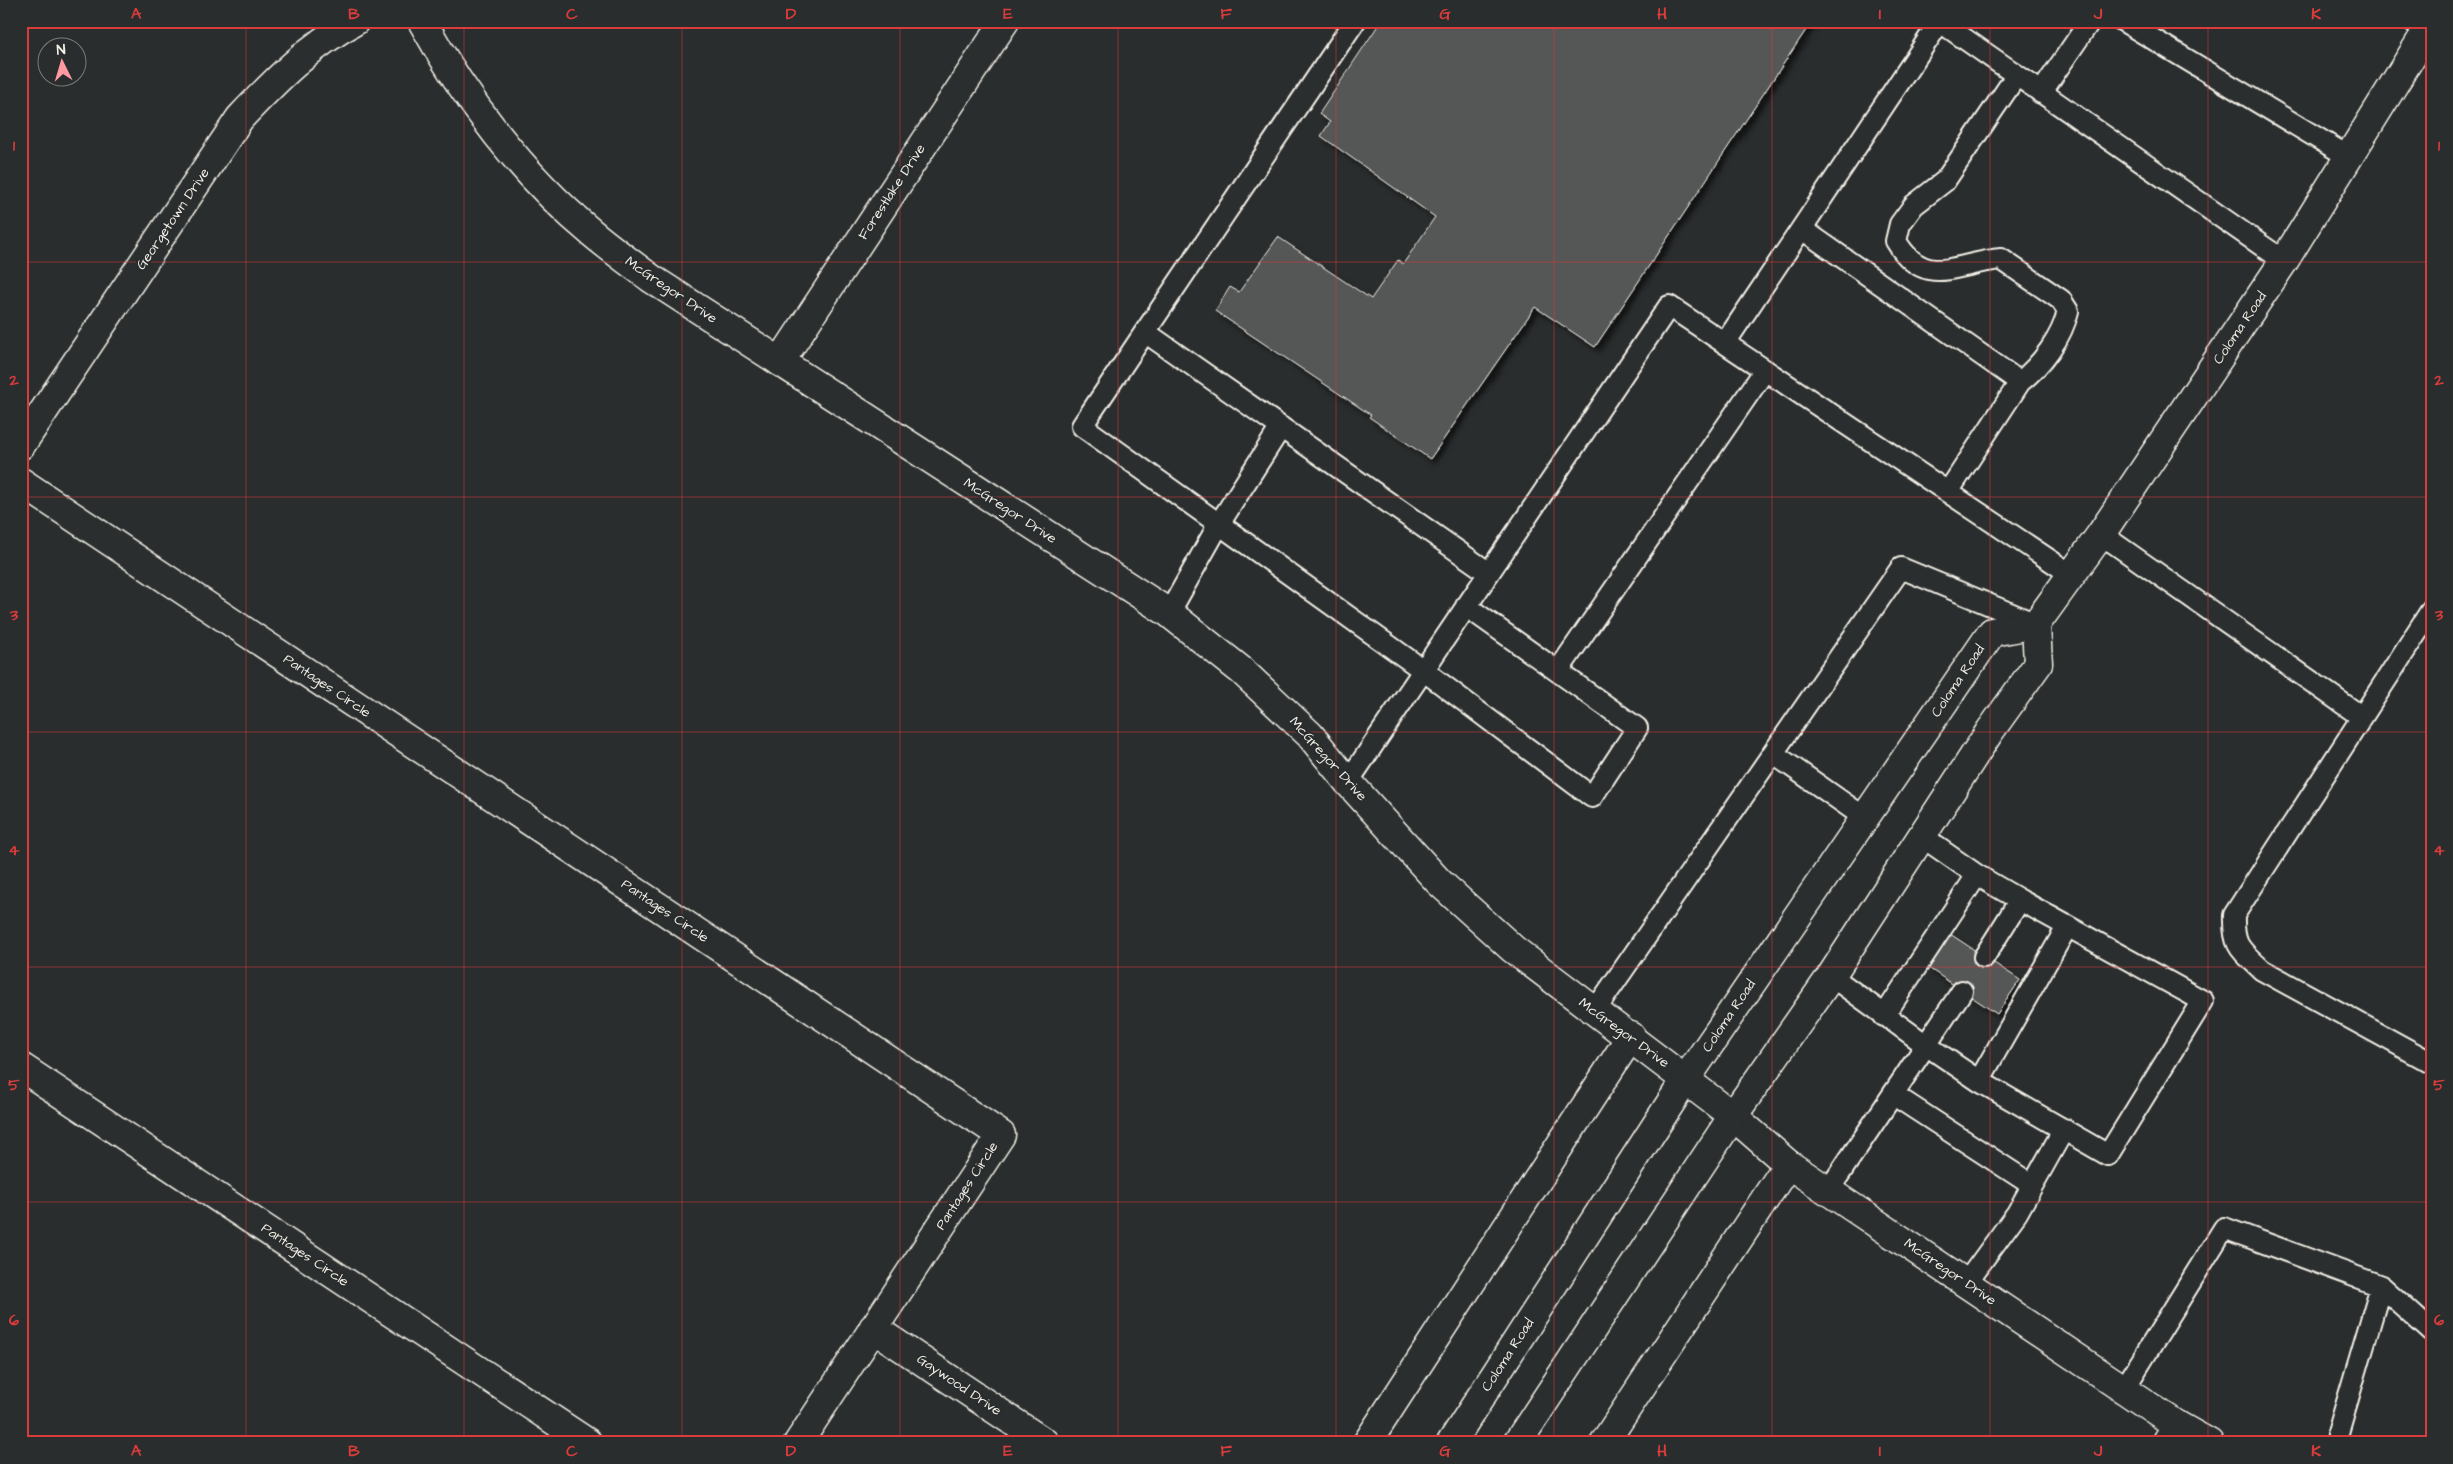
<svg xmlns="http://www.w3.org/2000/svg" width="2453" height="1464" viewBox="0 0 2453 1464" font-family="'Architects Daughter',sans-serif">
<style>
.building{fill:#555756;stroke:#f4f1e8;filter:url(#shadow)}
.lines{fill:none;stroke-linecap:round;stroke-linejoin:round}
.service-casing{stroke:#f4f1e8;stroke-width:24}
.minor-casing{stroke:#f4f1e8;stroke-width:31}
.tertiary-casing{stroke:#f4f1e8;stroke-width:31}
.secondary-casing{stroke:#f4f1e8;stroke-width:31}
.service{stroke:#2a2d2e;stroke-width:20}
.minor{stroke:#2a2d2e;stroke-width:28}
.tertiary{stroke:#2a2d2e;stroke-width:28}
.secondary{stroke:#2a2d2e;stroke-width:28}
.grid{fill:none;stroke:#d93c3b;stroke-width:1;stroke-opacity:0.55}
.labels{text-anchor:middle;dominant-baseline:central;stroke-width:4.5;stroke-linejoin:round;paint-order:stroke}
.street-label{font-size:14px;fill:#f4f1e8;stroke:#2a2d2e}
.neatline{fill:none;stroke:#d93c3b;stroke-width:2}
.grid-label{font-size:16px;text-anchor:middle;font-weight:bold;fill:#d93c3b}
</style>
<defs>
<filter id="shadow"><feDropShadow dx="4.5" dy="4.5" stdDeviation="2.5" flood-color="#0009"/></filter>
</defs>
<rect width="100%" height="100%" fill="#2a2d2e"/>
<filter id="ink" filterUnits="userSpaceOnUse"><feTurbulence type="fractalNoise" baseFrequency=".02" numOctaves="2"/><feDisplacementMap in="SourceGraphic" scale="10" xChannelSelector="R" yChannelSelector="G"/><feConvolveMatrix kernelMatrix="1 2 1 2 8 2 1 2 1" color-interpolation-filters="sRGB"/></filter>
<g filter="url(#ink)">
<path class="building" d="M 1381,21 L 1812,21 L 1595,347 L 1535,307 L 1430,459 L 1369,417 L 1371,415 L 1215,311 L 1230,287 L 1239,292 L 1278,237 L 1371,299 L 1398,260 L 1403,264 L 1435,217 L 1321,136 L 1330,122 L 1319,114 Z
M 1950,934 L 2020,980 L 1997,1014 L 1927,967 Z"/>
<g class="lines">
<defs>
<path id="service" d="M 1355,21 L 1145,332 L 1489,573
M 1939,21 L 2284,261
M 2123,21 L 2349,157
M 2413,21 L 2432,34
M 2016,76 L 1945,181 L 1914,205 L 1900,224 L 1896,241 C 1925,290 1956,263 2001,259 L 2061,300 L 2068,311 C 2062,338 2041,365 2020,382
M 2041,93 L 2090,21
M 1802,229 L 2020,382 L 1948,492
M 1145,332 L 1082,426 L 1423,670 L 1592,797 L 1637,728 L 1466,606
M 1725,343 L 1939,23
M 2101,534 L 2362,717
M 2432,609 L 2234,915 C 2233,947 2240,949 2262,970 L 2432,1063
M 1169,613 L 1219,524 L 1281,427
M 1558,671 L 1765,370
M 1774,754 L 1865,818
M 1348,782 L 1669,306 L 2072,575
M 1921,836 L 1977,875 L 2020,900 L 2203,1001 L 2108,1155 L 1979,1081 L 1926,1045 L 1962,991
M 1984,957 L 2020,900
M 1594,1012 L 1901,568 L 2036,624
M 1884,1016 L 1977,875
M 1979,1081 L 2067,927
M 1894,1095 L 2032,1185
M 1828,1191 L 1926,1045 L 1831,976
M 1966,1283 L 2017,1213 L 2064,1129
M 2381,1286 L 2432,1332
M 2124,1389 L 2224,1228 L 2381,1286 L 2335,1443"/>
<path id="minor" d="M 780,362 L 1005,21
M 21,482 L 1001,1135 L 798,1443
M 21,1067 L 588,1443
M 873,1328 L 1045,1443
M 1367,1443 L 1631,1036
M 1604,1443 L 1788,1164
M 2166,1443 L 2177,1425"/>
<path id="tertiary" d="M 422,21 C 465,99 523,176 592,233 C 611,249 632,264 652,279 L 1169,613 L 1242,671 L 1310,735 L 1348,782 L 1439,882 L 1513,949 L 1733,1116 L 1788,1164 L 2177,1425 L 2209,1443
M 21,445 L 240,118 C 275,81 310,45 355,21"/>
<path id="secondary" d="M 1451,1443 L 1686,1079 L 1992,632 L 2036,624
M 1517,1443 L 1733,1116 L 1831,976 L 1990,731 L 2038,664 L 2036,624 L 2101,534 L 2284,261 L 2432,23"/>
</defs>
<use href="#service" class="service-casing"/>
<use href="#minor" class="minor-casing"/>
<use href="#tertiary" class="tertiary-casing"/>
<use href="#secondary" class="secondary-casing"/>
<use href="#service" class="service"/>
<use href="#minor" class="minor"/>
<use href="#tertiary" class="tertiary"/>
<use href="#secondary" class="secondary"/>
</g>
</g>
<path class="grid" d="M 246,21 L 246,1443M 464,21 L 464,1443M 682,21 L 682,1443M 900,21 L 900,1443M 1118,21 L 1118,1443M 1336,21 L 1336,1443M 1554,21 L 1554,1443M 1772,21 L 1772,1443M 1990,21 L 1990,1443M 2208,21 L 2208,1443M 21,262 L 2432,262M 21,497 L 2432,497M 21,732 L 2432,732M 21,967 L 2432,967M 21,1202 L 2432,1202"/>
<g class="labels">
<g class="street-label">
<text transform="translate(892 192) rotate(-57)">Forestlake Drive</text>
<text transform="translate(173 219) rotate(-56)">Georgetown Drive</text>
<text transform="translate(671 290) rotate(34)">McGregor Drive</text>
<text transform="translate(2240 328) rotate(-56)">Coloma Road</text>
<text transform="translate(1010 511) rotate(33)">McGregor Drive</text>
<text transform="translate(1958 681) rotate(-56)">Coloma Road</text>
<text transform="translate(327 686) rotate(34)">Pantages Circle</text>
<text transform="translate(1328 759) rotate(48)">McGregor Drive</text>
<text transform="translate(665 911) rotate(34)">Pantages Circle</text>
<text transform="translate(1729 1016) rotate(-56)">Coloma Road</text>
<text transform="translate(1624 1033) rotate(36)">McGregor Drive</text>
<text transform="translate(967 1186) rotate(-57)">Pantages Circle</text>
<text transform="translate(305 1255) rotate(34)">Pantages Circle</text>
<text transform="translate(1950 1272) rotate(34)">McGregor Drive</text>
<text transform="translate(1508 1355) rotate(-57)">Coloma Road</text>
<text transform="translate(959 1385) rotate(34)">Gaywood Drive</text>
</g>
</g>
<rect width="2453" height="1464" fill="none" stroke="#2a2d2e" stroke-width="55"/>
<g transform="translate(62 62) rotate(355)"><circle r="24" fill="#2a2d2e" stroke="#7b7b78"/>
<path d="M0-4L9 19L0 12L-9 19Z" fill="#ff9aa2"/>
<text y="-8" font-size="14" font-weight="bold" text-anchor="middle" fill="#f4f1e8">N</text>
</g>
<rect x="28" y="28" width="2398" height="1408" class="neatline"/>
<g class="grid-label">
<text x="136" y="19">A</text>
<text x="354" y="19">B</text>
<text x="572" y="19">C</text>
<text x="791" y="19">D</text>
<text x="1008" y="19">E</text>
<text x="1226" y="19">F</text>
<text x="1445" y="19">G</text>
<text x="1662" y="19">H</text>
<text x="1880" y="19">I</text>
<text x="2098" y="19">J</text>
<text x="2316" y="19">K</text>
<text x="14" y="151">1</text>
<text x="2439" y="151">1</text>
<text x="14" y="385">2</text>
<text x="2439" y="385">2</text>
<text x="14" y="620">3</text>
<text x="2439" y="620">3</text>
<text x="14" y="855">4</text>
<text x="2439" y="855">4</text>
<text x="14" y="1090">5</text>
<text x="2439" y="1090">5</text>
<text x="14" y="1325">6</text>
<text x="2439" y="1325">6</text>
<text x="136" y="1456">A</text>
<text x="354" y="1456">B</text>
<text x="572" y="1456">C</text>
<text x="791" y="1456">D</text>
<text x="1008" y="1456">E</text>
<text x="1226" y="1456">F</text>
<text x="1445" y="1456">G</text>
<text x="1662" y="1456">H</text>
<text x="1880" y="1456">I</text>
<text x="2098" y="1456">J</text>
<text x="2316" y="1456">K</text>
</g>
</svg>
